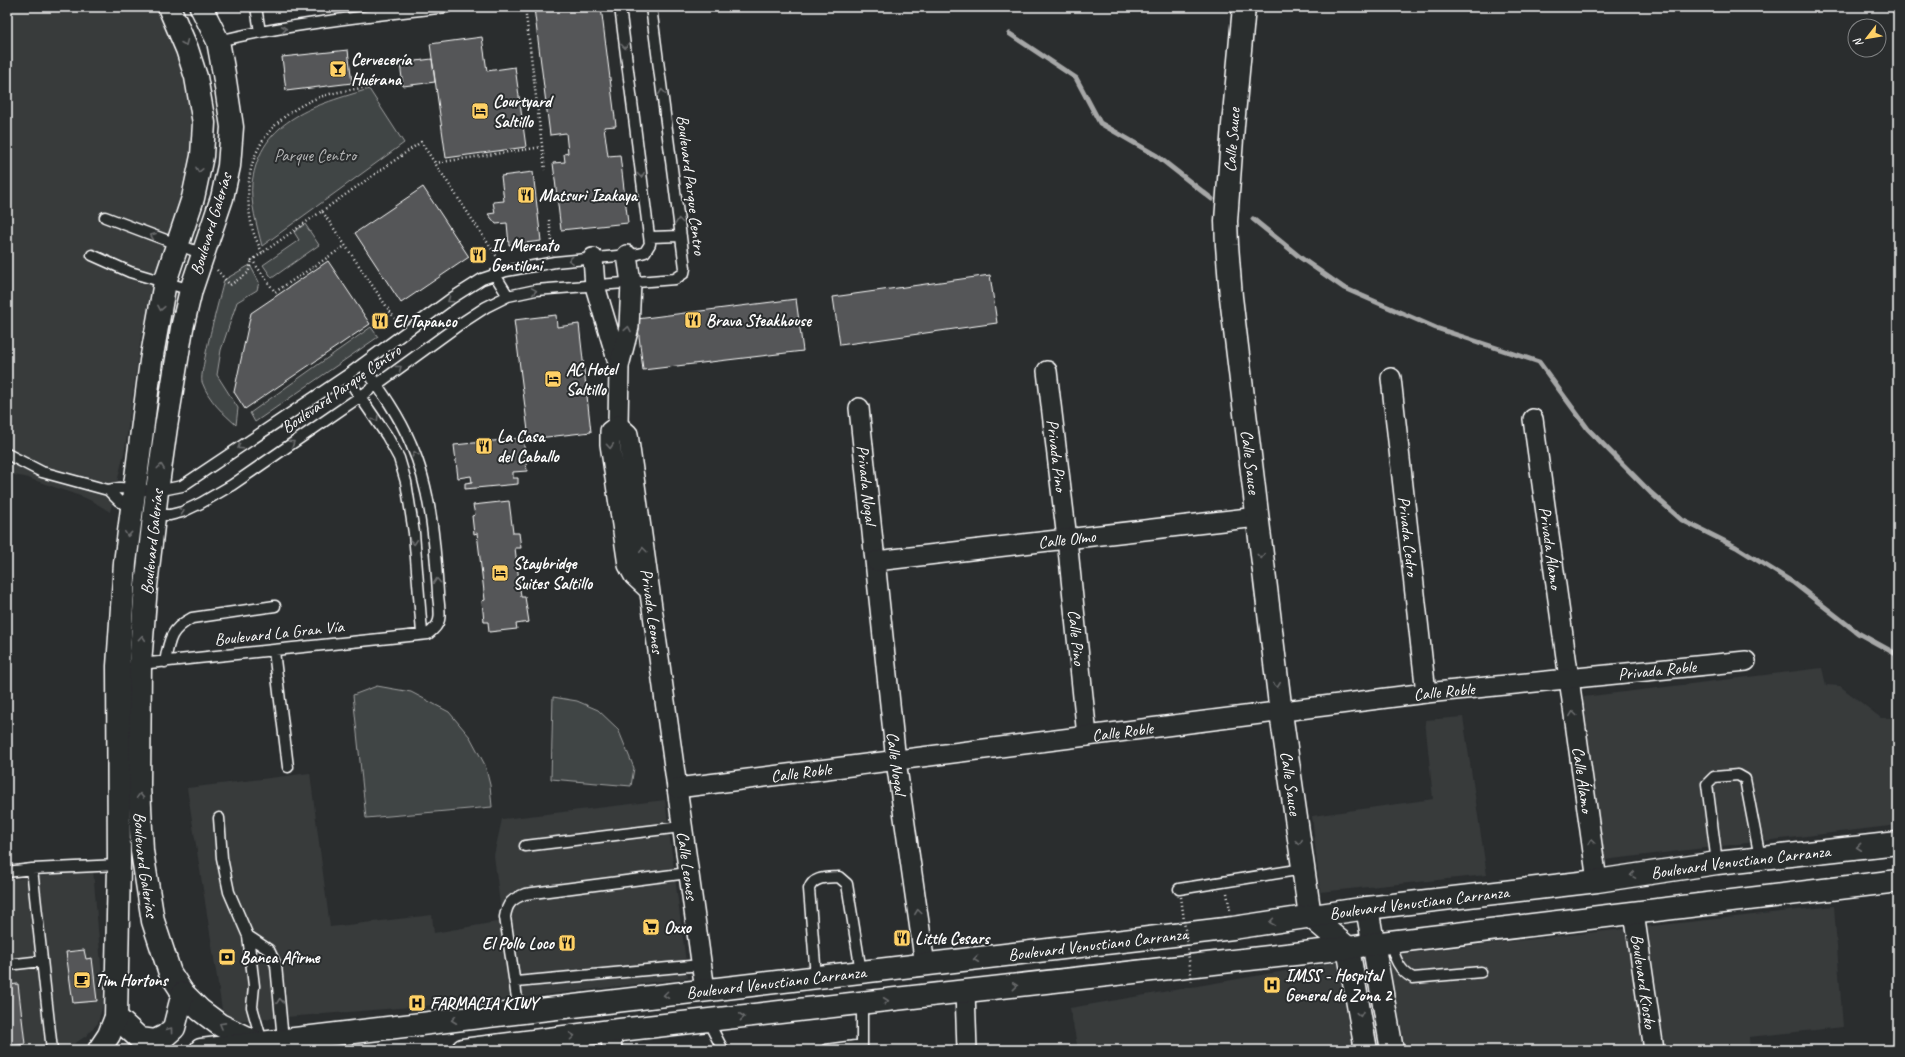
<svg xmlns="http://www.w3.org/2000/svg" width="1905" height="1057" viewBox="0 0 1905 1057" font-family="Caveat,sans-serif">
<style>
.built{fill:#373a3b}
.green{fill:#414445;stroke:#a0a2a2}
.lines{fill:none;stroke-linecap:round;stroke-linejoin:round}
.stream{stroke:#a6a7a7;stroke-width:5}
.building{fill:#555758;stroke:#fff}
.service-casing{stroke:#fff;stroke-width:13}
.minor-casing{stroke:#fff;stroke-width:22}
.tertiary-casing{stroke:#fff;stroke-width:25}
.primary-casing{stroke:#fff;stroke-width:25}
.path{stroke:#fff;stroke-width:2.5;stroke-dasharray:1 3;stroke-linecap:butt}
.service{stroke:#2a2d2e;stroke-width:10}
.minor{stroke:#2a2d2e;stroke-width:19}
.tertiary{stroke:#2a2d2e;stroke-width:22}
.primary{stroke:#2a2d2e;stroke-width:22}
.path-bridge{stroke:#fff;stroke-width:2.5;stroke-dasharray:1 3;stroke-linecap:butt}
.oneway{stroke:#6a6c6d}
.labels{text-anchor:middle;dominant-baseline:central;stroke-width:4;stroke-linejoin:round;paint-order:stroke}
.poi-label{font-size:17px;font-weight:bold;fill:#fff;stroke:#2a2d2e;text-anchor:start}
.street-label{font-size:17px;fill:#fff;stroke:#2a2d2e}
.park-label{font-size:17px;fill:#b3b4b5;stroke:#2a2d2e}
</style>
<rect width="100%" height="100%" fill="#2a2d2e"/>
<filter id="ink" filterUnits="userSpaceOnUse"><feTurbulence type="fractalNoise" baseFrequency=".025" numOctaves="2"/><feDisplacementMap in="SourceGraphic" scale="8" xChannelSelector="R" yChannelSelector="G"/><feConvolveMatrix kernelMatrix="1 2 1 2 8 2 1 2 1" color-interpolation-filters="sRGB"/></filter>
<g filter="url(#ink)">
<path class="built" d="M 7,7 L 156,7 L 183,65 L 191,103 L 193,138 L 191,163 L 186,186 L 141,337 L 125,449 L 110,512 L 94,502 L 83,497 L 25,477 L 7,474 Z
M 1822,668 L 1826,685 L 1840,686 L 1881,718 L 1898,718 L 1898,825 L 1604,860 L 1583,697 Z
M 1463,717 L 1487,875 L 1320,892 L 1312,816 L 1433,799 L 1425,720 Z
M 310,773 L 330,927 L 432,915 L 434,933 L 502,921 L 494,855 L 502,819 L 665,800 L 688,978 L 510,999 L 224,1022 L 187,788 Z
M 93,869 L 104,1001 L 98,1023 L 86,1036 L 74,1044 L 24,1050 L 7,1050 L 7,880 Z
M 1834,906 L 1843,1027 L 1749,1037 L 1750,1050 L 1405,1050 L 1388,955 Z
M 1337,962 L 1353,1050 L 1078,1050 L 1070,1008 Z"/>
<path class="green" d="M 369,89 L 404,143 L 262,246 C 257,226 250,203 252,183 C 261,118 316,105 369,89 Z
M 305,224 L 319,245 L 272,278 L 263,265 L 299,240 L 294,232 Z
M 250,265 L 259,282 L 257,290 L 237,302 L 221,350 L 217,375 L 238,408 L 236,425 C 223,413 209,401 202,382 C 199,373 220,296 224,280 Z
M 371,327 L 378,337 L 255,422 L 250,413 Z
M 377,686 L 411,692 L 449,712 L 470,737 L 485,765 L 490,785 L 492,807 L 366,818 L 353,695 Z
M 553,697 L 577,701 L 598,710 L 618,729 L 634,768 L 631,786 L 551,779 Z"/>
<g class="lines">
<path class="stream" d="M 1010,34 L 1076,78 L 1100,123 L 1157,156 L 1212,199
M 1253,219 L 1301,258 L 1344,288 L 1436,328 L 1539,362 L 1588,429 L 1651,493 L 1682,520 L 1736,547 L 1794,583 L 1858,633 L 1898,655"/>
</g>
<path class="building" d="M 601,7 L 616,126 L 604,127 L 608,156 L 620,155 L 628,223 L 561,230 L 553,163 L 565,162 L 564,154 L 568,153 L 566,133 L 550,135 L 534,8 Z
M 482,37 L 487,71 L 515,67 L 526,147 L 446,158 L 430,44 Z
M 348,50 L 352,83 L 286,91 L 282,57 Z
M 432,59 L 435,82 L 403,86 L 400,63 Z
M 533,172 L 541,241 L 509,245 L 507,223 L 496,224 L 488,214 L 495,213 L 493,202 L 504,201 L 501,176 Z
M 423,187 L 469,257 L 401,303 L 355,233 Z
M 328,261 L 370,324 L 245,409 L 234,392 L 251,313 Z
M 990,275 L 997,323 L 840,345 L 833,297 Z
M 796,299 L 803,351 L 643,370 L 637,319 Z
M 556,315 L 557,327 L 579,324 L 591,432 L 529,439 L 514,320 Z
M 523,438 L 527,471 L 513,472 L 513,478 L 518,478 L 518,484 L 465,489 L 465,483 L 472,482 L 471,476 L 458,478 L 454,445 Z
M 509,501 L 513,533 L 519,533 L 521,548 L 515,548 L 521,597 L 525,597 L 529,622 L 516,624 L 517,629 L 489,632 L 488,622 L 484,622 L 482,601 L 485,600 L 477,533 L 474,534 L 472,516 L 475,515 L 473,505 Z
M 84,950 L 86,959 L 92,958 L 97,1001 L 73,1003 L 66,952 Z
M 18,984 L 25,1044 L 7,1046 L 7,985 Z"/>
<g class="lines">
<defs>
<path id="service" d="M 256,7 L 260,32
M 218,41 C 293,23 371,16 447,7
M 105,217 L 203,254
M 650,237 L 681,236
M 92,255 L 130,272 L 191,290
M 495,275 L 508,296
M 346,376 L 387,436 L 399,458 L 406,482 L 414,533 L 422,633
M 7,454 L 42,472 L 108,490 L 120,488 L 157,491 L 182,486 L 346,376 L 452,298 L 482,279 L 506,271 L 555,262 L 638,254 L 645,252 L 650,244 L 620,7
M 108,490 L 118,500 L 133,510
M 152,515 L 170,515 L 182,512 L 201,503 L 232,485 L 361,396 L 460,324 L 486,307 L 508,296 L 536,290 L 675,279 L 684,273 L 685,268 L 651,7
M 274,651 L 288,767
M 165,662 C 169,639 171,629 192,618 L 275,606
M 140,664 L 428,634 C 432,631 438,625 439,620 C 441,612 438,601 438,593 C 435,544 431,489 411,444 C 399,415 380,389 362,364
M 219,818 L 222,858 L 229,892 L 248,936 L 254,986 L 252,1007 L 262,1042
M 525,846 L 681,827
M 1717,863 L 1707,784 L 1714,777 L 1738,775 L 1745,779 L 1760,858
M 32,869 L 52,1050
M 7,872 L 32,869 L 119,865
M 1179,889 L 1303,869
M 248,936 L 269,950 L 276,965 L 283,1040
M 1391,942 C 1394,957 1399,971 1413,978 L 1481,972
M 7,965 L 42,961
M 816,977 L 809,889 C 813,876 828,878 839,877 L 847,884 L 861,972
M 516,982 L 701,965
M 862,1004 L 862,1050
M 519,1012 L 505,917 C 507,903 512,899 525,894 L 688,873
M 708,1021 L 723,1050
M 826,1050 L 862,1045"/>
<g id="minor">
<path d="M 593,258 L 595,286 L 619,366"/>
<path id="s1" d="M 1047,371 L 1067,539 L 1087,736"/>
<path id="s2" d="M 1391,378 L 1426,693"/>
<path id="s3" d="M 859,408 L 896,761 L 925,965"/>
<path id="s4" d="M 1533,419 L 1597,881"/>
<path d="M 618,425 L 619,366 L 629,327 L 631,283 L 627,255"/>
<path id="s5" d="M 876,561 L 1257,517"/>
<path id="s6" d="M 648,589 L 634,576 L 628,565 L 610,444 L 610,431 L 618,425 L 628,434 L 705,990"/>
<path id="s7" d="M 677,788 L 1426,693 L 1746,661"/>
<path id="s8" d="M 1634,913 L 1654,1050"/>
<path d="M 965,991 L 967,1050"/>
<path d="M 611,1031 L 612,1050"/>
</g>
<g id="tertiary">
<path id="s9" d="M 201,7 L 218,41 L 224,74 L 232,127 L 229,166 L 222,198 L 191,290 L 182,328 L 166,427 L 157,491 L 146,586 L 140,664 L 139,785 L 142,851 L 153,921 L 170,973 L 183,993 L 200,1010 L 220,1025 L 257,1043"/>
<path id="s10" d="M 1244,7 L 1233,125 L 1226,221 L 1227,245 L 1231,297 L 1281,713 L 1310,916 L 1348,948 L 1366,1050"/>
<path d="M 1367,908 L 1392,1050"/>
<path d="M 116,1017 L 140,1039 L 155,1041 L 165,1036 L 174,1028 L 183,993"/>
<path d="M 99,1050 L 109,1035 L 116,1017 L 119,865 L 118,666 L 125,563 L 151,361 L 165,282 L 193,198 L 202,156 L 204,123 L 196,77 L 187,49 L 169,7"/>
</g>
<g id="primary">
<path id="s11" d="M 201,1050 L 1233,928 L 1367,908 L 1597,881 L 1717,863 L 1898,843"/>
<path d="M 463,1050 L 611,1031 L 1348,948 L 1373,944 L 1898,881"/>
</g>
</defs>
<use href="#service" class="service-casing"/>
<use href="#minor" class="minor-casing"/>
<use href="#tertiary" class="tertiary-casing"/>
<use href="#primary" class="primary-casing"/>
<path class="path" d="M 525,7 L 545,170
M 382,85 C 358,89 330,91 308,102 C 256,128 240,172 252,227 C 254,236 259,245 262,253 L 322,211 L 397,322
M 435,163 L 542,147
M 322,211 L 421,142 L 499,260
M 549,220 L 553,249
M 262,253 L 252,260 L 275,292 L 345,246
M 217,270 L 230,285 L 248,273 L 252,260
M 1227,893 L 1230,910"/>
<use href="#service" class="service"/>
<use href="#minor" class="minor"/>
<use href="#tertiary" class="tertiary"/>
<use href="#primary" class="primary"/>
<path class="path-bridge" d="M 1181,897 L 1192,983"/>
</g>
<defs><path id="oneway-chevron" d="M-2-3.5L2.5 0L-2 3.5" fill="none" stroke-width="1.6" stroke-linecap="round" stroke-linejoin="round"/></defs>
<g class="oneway">
<use href="#oneway-chevron" transform="translate(284 29) rotate(-8)"/>
<use href="#oneway-chevron" transform="translate(185 43) rotate(67)"/>
<use href="#oneway-chevron" transform="translate(625 46) rotate(83)"/>
<use href="#oneway-chevron" transform="translate(662 92) rotate(-97)"/>
<use href="#oneway-chevron" transform="translate(199 170) rotate(102)"/>
<use href="#oneway-chevron" transform="translate(641 175) rotate(83)"/>
<use href="#oneway-chevron" transform="translate(679 221) rotate(-97)"/>
<use href="#oneway-chevron" transform="translate(153 236) rotate(-159)"/>
<use href="#oneway-chevron" transform="translate(571 260) rotate(175)"/>
<use href="#oneway-chevron" transform="translate(534 291) rotate(-9)"/>
<use href="#oneway-chevron" transform="translate(450 300) rotate(145)"/>
<use href="#oneway-chevron" transform="translate(161 308) rotate(100)"/>
<use href="#oneway-chevron" transform="translate(628 329) rotate(-80)"/>
<use href="#oneway-chevron" transform="translate(399 368) rotate(-36)"/>
<use href="#oneway-chevron" transform="translate(376 419) rotate(57)"/>
<use href="#oneway-chevron" transform="translate(292 443) rotate(-34)"/>
<use href="#oneway-chevron" transform="translate(610 446) rotate(86)"/>
<use href="#oneway-chevron" transform="translate(240 447) rotate(146)"/>
<use href="#oneway-chevron" transform="translate(415 454) rotate(-108)"/>
<use href="#oneway-chevron" transform="translate(161 467) rotate(-83)"/>
<use href="#oneway-chevron" transform="translate(182 511) rotate(-20)"/>
<use href="#oneway-chevron" transform="translate(128 534) rotate(96)"/>
<use href="#oneway-chevron" transform="translate(414 542) rotate(86)"/>
<use href="#oneway-chevron" transform="translate(643 550) rotate(-97)"/>
<use href="#oneway-chevron" transform="translate(1261 556) rotate(83)"/>
<use href="#oneway-chevron" transform="translate(437 581) rotate(-94)"/>
<use href="#oneway-chevron" transform="translate(142 638) rotate(-85)"/>
<use href="#oneway-chevron" transform="translate(1277 685) rotate(83)"/>
<use href="#oneway-chevron" transform="translate(1573 714) rotate(-98)"/>
<use href="#oneway-chevron" transform="translate(140 796) rotate(-92)"/>
<use href="#oneway-chevron" transform="translate(1299 842) rotate(82)"/>
<use href="#oneway-chevron" transform="translate(1591 842) rotate(-98)"/>
<use href="#oneway-chevron" transform="translate(1859 847) rotate(174)"/>
<use href="#oneway-chevron" transform="translate(1633 875) rotate(171)"/>
<use href="#oneway-chevron" transform="translate(918 912) rotate(-98)"/>
<use href="#oneway-chevron" transform="translate(1272 922) rotate(171)"/>
<use href="#oneway-chevron" transform="translate(976 959) rotate(173)"/>
<use href="#oneway-chevron" transform="translate(1015 986) rotate(-6)"/>
<use href="#oneway-chevron" transform="translate(666 995) rotate(173)"/>
<use href="#oneway-chevron" transform="translate(280 1001) rotate(-96)"/>
<use href="#oneway-chevron" transform="translate(886 1001) rotate(-7)"/>
<use href="#oneway-chevron" transform="translate(1360 1014) rotate(80)"/>
<use href="#oneway-chevron" transform="translate(742 1017) rotate(-6)"/>
<use href="#oneway-chevron" transform="translate(454 1020) rotate(173)"/>
<use href="#oneway-chevron" transform="translate(222 1025) rotate(-151)"/>
<use href="#oneway-chevron" transform="translate(170 1030) rotate(-53)"/>
<use href="#oneway-chevron" transform="translate(572 1036) rotate(-7)"/>
</g>
</g>
<defs>
<symbol id="bar-square" viewBox="-11 -11 22 22"><rect x="-9" y="-9" width="18" height="18" rx="4" fill="#ffd166" stroke="#2a2d2e"/><path d="M-6-5H6L.8 .8V4.5H3.5V6h-7V4.5H-.8V.8Z" fill="#111"/></symbol>
<symbol id="hotel-square" viewBox="-11 -11 22 22"><rect x="-9" y="-9" width="18" height="18" rx="4" fill="#ffd166" stroke="#2a2d2e"/><path d="M-6-4.5h1.5V1H6V5H4.5V3h-9V5H-6ZM-4 0a1.8 1.8 0 1 1 3.6 0ZM.5 0V-2.5h3Q6-2.5 6 0Z" fill="#111"/></symbol>
<symbol id="restaurant-square" viewBox="-11 -11 22 22"><rect x="-9" y="-9" width="18" height="18" rx="4" fill="#ffd166" stroke="#2a2d2e"/><path d="M-5-6h1v4h1v-4h1v4h1v-4h1v5L-1.5 .5V6h-2V.5L-5-1ZM5-6V6H3V1.5H1.5Q1.5-4 5-6Z" fill="#111"/></symbol>
<symbol id="supermarket-square" viewBox="-11 -11 22 22"><rect x="-9" y="-9" width="18" height="18" rx="4" fill="#ffd166" stroke="#2a2d2e"/><path d="M-6-5.5h2.5l.6 2H6L4.5 2H-2.5L-4.4-4H-6ZM-1.5 3.2a1.3 1.3 0 1 0 .1 0ZM3 3.2a1.3 1.3 0 1 0 .1 0Z" fill="#111"/></symbol>
<symbol id="bank-square" viewBox="-11 -11 22 22"><rect x="-9" y="-9" width="18" height="18" rx="4" fill="#ffd166" stroke="#2a2d2e"/><path d="M-6-4H6V4H-6ZM0-2.3a2.3 2.3 0 1 0 0 4.6a2.3 2.3 0 1 0 0-4.6Z" fill="#111"/></symbol>
<symbol id="cafe-square" viewBox="-11 -11 22 22"><rect x="-9" y="-9" width="18" height="18" rx="4" fill="#ffd166" stroke="#2a2d2e"/><path d="M-5.5-4.5H6V0H3Q3 3.5 0 3.5H-2.5Q-5.5 3.5-5.5 0ZM3-3.2v2h1.7v-2ZM-6 4.5H4V6H-6Z" fill="#111"/></symbol>
<symbol id="hospital-square" viewBox="-11 -11 22 22"><rect x="-9" y="-9" width="18" height="18" rx="4" fill="#ffd166" stroke="#2a2d2e"/><path d="M-5-5h3v3.5h4V-5h3V5h-3V1.5h-4V5h-3Z" fill="#111"/></symbol>
</defs>
<g fill-rule="evenodd">
<use href="#bar-square" x="328" y="59" width="20" height="20"/>
<use href="#hotel-square" x="470" y="101" width="20" height="20"/>
<use href="#restaurant-square" x="516" y="185" width="20" height="20"/>
<use href="#restaurant-square" x="468" y="245" width="20" height="20"/>
<use href="#restaurant-square" x="683" y="310" width="20" height="20"/>
<use href="#restaurant-square" x="370" y="311" width="20" height="20"/>
<use href="#hotel-square" x="543" y="369" width="20" height="20"/>
<use href="#restaurant-square" x="474" y="436" width="20" height="20"/>
<use href="#hotel-square" x="490" y="563" width="20" height="20"/>
<use href="#supermarket-square" x="641" y="917" width="20" height="20"/>
<use href="#restaurant-square" x="892" y="928" width="20" height="20"/>
<use href="#restaurant-square" x="557" y="933" width="20" height="20"/>
<use href="#bank-square" x="217" y="947" width="20" height="20"/>
<use href="#cafe-square" x="72" y="970" width="20" height="20"/>
<use href="#hospital-square" x="1262" y="975" width="20" height="20"/>
<use href="#hospital-square" x="407" y="993" width="20" height="20"/>
</g>
<g class="labels">
<g class="poi-label">
<text x="351" y="59">Cervecería<tspan x="351" dy="20">Huérana</tspan></text>
<text x="493" y="101">Courtyard<tspan x="493" dy="20">Saltillo</tspan></text>
<text x="539" y="195">Matsuri Izakaya</text>
<text x="491" y="245">IL Mercato<tspan x="491" dy="20">Gentiloni</tspan></text>
<text x="706" y="320">Brava Steakhouse</text>
<text x="393" y="321">El Tapanco</text>
<text x="566" y="369">AC Hotel<tspan x="566" dy="20">Saltillo</tspan></text>
<text x="497" y="436">La Casa<tspan x="497" dy="20">del Caballo</tspan></text>
<text x="513" y="563">Staybridge<tspan x="513" dy="20">Suites Saltillo</tspan></text>
<text x="664" y="927">Oxxo</text>
<text x="915" y="938">Little Cesars</text>
<text x="554" y="943" text-anchor="end">El Pollo Loco</text>
<text x="240" y="957">Banca Afirme</text>
<text x="1285" y="975">IMSS - Hospital<tspan x="1285" dy="20">General de Zona 2</tspan></text>
<text x="95" y="980">Tim Hortons</text>
<text x="430" y="1003">FARMACIA KIWY</text>
</g>
<g class="street-label">
<text transform="translate(1232 140) rotate(-86)">Calle Sauce</text>
<text transform="translate(691 185) rotate(83)">Boulevard Parque Centro</text>
<text transform="translate(211 224) rotate(-73)">Boulevard Galerías</text>
<text transform="translate(341 389) rotate(-35)">Boulevard Parque Centro</text>
<text stroke="none"><textPath href="#s1" startOffset="85">Privada Pino</textPath></text>
<text stroke="none"><textPath href="#s10" startOffset="457">Calle Sauce</textPath></text>
<text stroke="none"><textPath href="#s3" startOffset="77">Privada Nogal</textPath></text>
<text stroke="none"><textPath href="#s2" startOffset="159">Privada Cedro</textPath></text>
<text stroke="none"><textPath href="#s5" startOffset="192">Calle Olmo</textPath></text>
<text transform="translate(152 542) rotate(-84)">Boulevard Galerías</text>
<text stroke="none"><textPath href="#s4" startOffset="130">Privada Álamo</textPath></text>
<text stroke="none"><textPath href="#s6" startOffset="369">Privada Leones</textPath></text>
<text transform="translate(279 633) rotate(-6)">Boulevard La Gran Vía</text>
<text stroke="none"><textPath href="#s1" startOffset="268">Calle Pino</textPath></text>
<text stroke="none"><textPath href="#s7" startOffset="987">Privada Roble</textPath></text>
<text stroke="none"><textPath href="#s7" startOffset="773">Calle Roble</textPath></text>
<text stroke="none"><textPath href="#s7" startOffset="449">Calle Roble</textPath></text>
<text stroke="none"><textPath href="#s3" startOffset="357">Calle Nogal</textPath></text>
<text stroke="none"><textPath href="#s7" startOffset="125">Calle Roble</textPath></text>
<text stroke="none"><textPath href="#s4" startOffset="364">Calle Álamo</textPath></text>
<text stroke="none"><textPath href="#s10" startOffset="781">Calle Sauce</textPath></text>
<text stroke="none"><textPath href="#s11" startOffset="1551">Boulevard Venustiano Carranza</textPath></text>
<text stroke="none"><textPath href="#s9" startOffset="873">Boulevard Galerías</textPath></text>
<text stroke="none"><textPath href="#s6" startOffset="626">Calle Leones</textPath></text>
<text stroke="none"><textPath href="#s11" startOffset="1227">Boulevard Venustiano Carranza</textPath></text>
<text stroke="none"><textPath href="#s11" startOffset="903">Boulevard Venustiano Carranza</textPath></text>
<text stroke="none"><textPath href="#s8" startOffset="69">Boulevard Kiosko</textPath></text>
<text stroke="none"><textPath href="#s11" startOffset="579">Boulevard Venustiano Carranza</textPath></text>
</g>
<g class="park-label">
<text x="315" y="155">Parque Centro</text>
</g>
</g>
<rect width="1905" height="1057" fill="none" stroke="#2a2d2e" stroke-width="24"/>
<rect x="12" y="12" width="1881" height="1033" fill="none" stroke="#fff" stroke-width="1.5" filter="url(#ink)"/>
<g transform="translate(1867 38) rotate(239)"><circle r="19" fill="#2a2d2e" stroke="#7f8182"/>
<path d="M0-3L7 15L0 10L-7 15Z" fill="#ffd166"/>
<text y="-6" font-size="11" font-weight="bold" text-anchor="middle" fill="#ffffff">N</text>
</g>
</svg>
